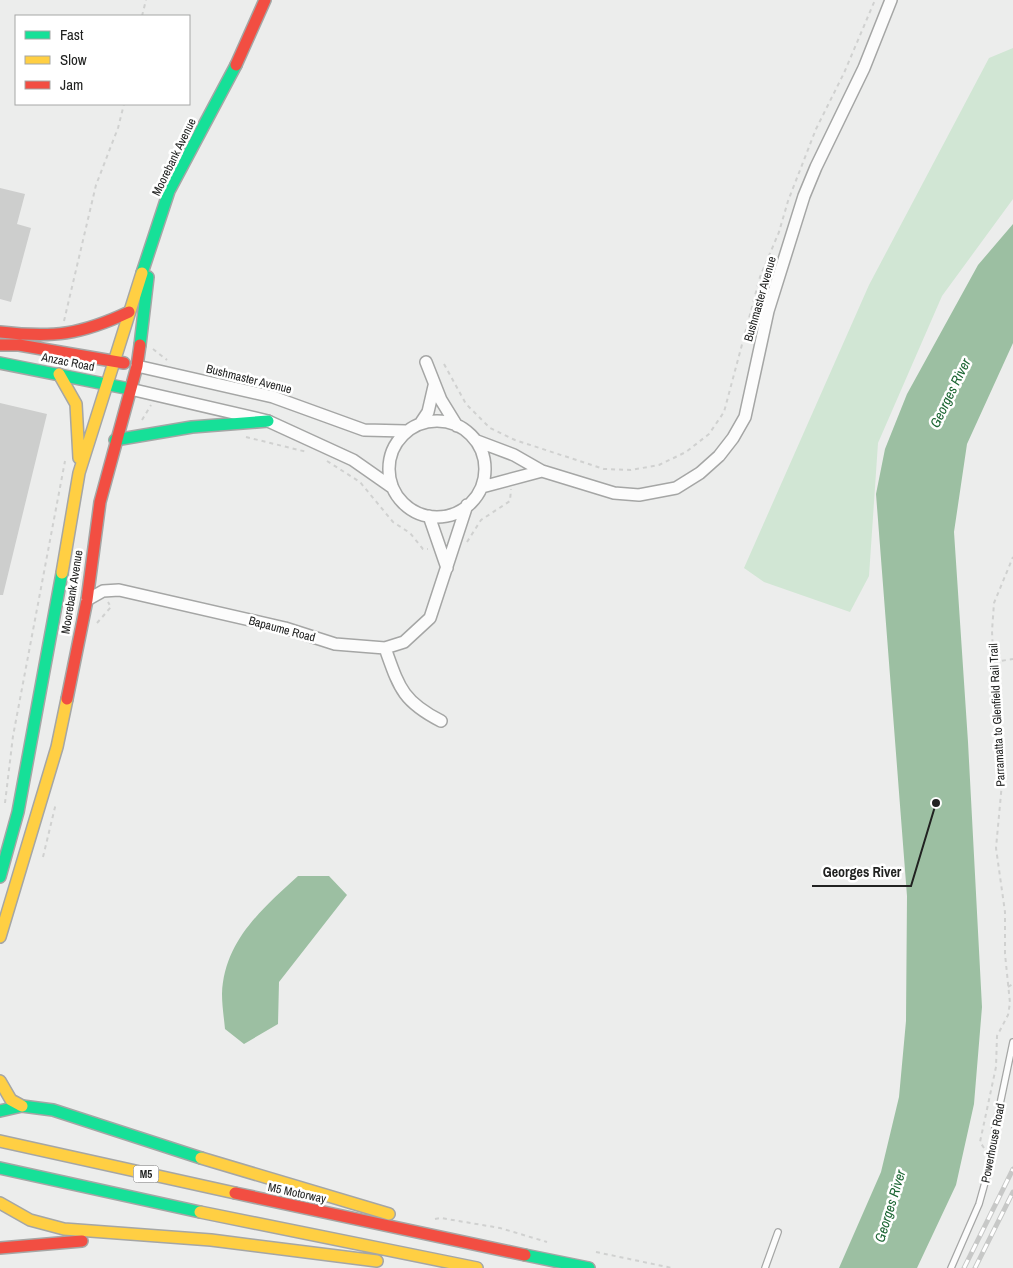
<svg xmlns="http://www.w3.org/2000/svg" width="1013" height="1268" viewBox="0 0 1013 1268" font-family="'Archivo Narrow',sans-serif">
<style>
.green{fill:#d1e6d4}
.water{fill:#9cbfa2}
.building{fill:#cdcecd}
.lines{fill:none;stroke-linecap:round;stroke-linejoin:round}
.lane-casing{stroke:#a5a6a5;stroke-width:8}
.street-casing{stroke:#a5a6a5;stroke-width:14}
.fast-casing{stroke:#a5a6a5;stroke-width:14}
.slow-casing{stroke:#a5a6a5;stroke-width:14}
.jam-casing{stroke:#a5a6a5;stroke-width:14}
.path{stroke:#d0d1d0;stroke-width:2;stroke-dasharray:4 4;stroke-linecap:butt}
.lane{stroke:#fcfcfc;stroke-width:5.5}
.street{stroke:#fcfcfc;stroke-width:11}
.fast{stroke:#16e098;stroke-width:11}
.slow{stroke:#ffcf43;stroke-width:11}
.jam{stroke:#f24e42;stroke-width:11}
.rail-casing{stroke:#c7c8c7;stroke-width:5}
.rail{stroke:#fff;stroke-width:3;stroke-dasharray:9;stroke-linecap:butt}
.labels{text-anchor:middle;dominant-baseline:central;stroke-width:5;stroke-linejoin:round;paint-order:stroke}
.shield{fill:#fff;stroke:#646464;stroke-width:1}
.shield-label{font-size:11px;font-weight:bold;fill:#212221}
.street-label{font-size:12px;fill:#212221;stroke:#fff}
.water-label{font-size:14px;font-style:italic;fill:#1c6633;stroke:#fff}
.leader{fill:none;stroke:#212221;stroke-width:2}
.callout-dot{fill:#212221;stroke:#fff;stroke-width:2}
.callout-label{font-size:14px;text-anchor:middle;font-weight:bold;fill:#212221;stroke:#fff;stroke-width:5;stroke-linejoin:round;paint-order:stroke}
</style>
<rect width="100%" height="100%" fill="#ecedec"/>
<path class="green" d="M 1013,48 L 1013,199 L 942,296 L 878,443 L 869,576 L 850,612 L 764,582 L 744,568 L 869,285 L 989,58 Z"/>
<path class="water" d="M 1013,224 L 1013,343 L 967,444 L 954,532 L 968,742 L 982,1007 L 974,1104 L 956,1185 L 917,1268 L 839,1268 L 881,1172 L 899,1097 L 906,1021 L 907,896 L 876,494 L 885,449 L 907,394 L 978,265 Z
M 298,876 L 329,876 L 347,895 L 279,982 L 278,1024 L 244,1044 L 225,1029 C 224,1018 222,1006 222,994 C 224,941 262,909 298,876 Z"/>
<path class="building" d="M 0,188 L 25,194 L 17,224 L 31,228 L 11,302 L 0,299 Z
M 0,403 L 47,414 L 3,595 L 0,595 Z"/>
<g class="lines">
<defs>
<path id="lane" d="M 765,1268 L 778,1232
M 951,1268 L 979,1204 L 991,1161 L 995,1128 L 1013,1042"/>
<path id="street" d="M 426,362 L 441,400 L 457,426
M 137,366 L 273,397 L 364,430 L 406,431
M 130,389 L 268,421 L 353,460 L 393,488
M389 469a48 48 0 1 1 96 0a48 48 0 1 1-96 0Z
M 420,424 L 428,412 L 434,386
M 477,441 L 514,455 L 542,471 L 614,493 L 639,495 L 676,488 L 700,473 L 719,456 L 733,438 L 745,417 L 768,311 L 804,196 L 816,167 L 864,68 L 891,0
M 482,487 L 542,471
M 429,516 L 447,568
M 87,600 L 103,591 L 119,590 L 285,628 L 335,644 L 385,648 C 399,687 402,701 441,721
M 385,648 L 404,642 L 430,618 L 467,505"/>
<path id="fast" d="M 142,273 L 169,191 L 236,65
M 140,345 L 148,277
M 0,363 L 130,389
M 115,440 L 192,427 L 268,421
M 0,877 L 18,812 L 62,573
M 0,1111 L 22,1106 L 53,1110 L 201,1158
M 0,1168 L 200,1212
M 525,1255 L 589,1268"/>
<path id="slow" d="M 59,374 L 76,404 L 79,458
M 62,573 L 79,473 L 142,273
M 0,937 L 57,747 L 67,699
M 0,1081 L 11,1100 L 22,1106
M 0,1141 L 235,1193
M 201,1158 L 389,1214
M 0,1203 L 30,1220 L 64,1229 L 211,1240 L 377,1261
M 200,1212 L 477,1268"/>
<path id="jam" d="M 236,65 L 265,0
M 0,332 C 53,338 80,335 129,312
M 0,345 L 19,345 L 124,363
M 67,699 L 87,600 L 100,502 L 137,366 L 140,345
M 235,1193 L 525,1255
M 0,1248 L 82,1241"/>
</defs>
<use href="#lane" class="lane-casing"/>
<use href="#street" class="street-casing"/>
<use href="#fast" class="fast-casing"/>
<use href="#slow" class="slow-casing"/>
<use href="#jam" class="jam-casing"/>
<path class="path" d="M 142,16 L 146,0
M 64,321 L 96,185 L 118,128 L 124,104
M 153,349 L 167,360
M 444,364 L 466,404 L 490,428 L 515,440 L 604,469 L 631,470 L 659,465 L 686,452 L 709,434 L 724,412 L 760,277 L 779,232 L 788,201 L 816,129 L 844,73 L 875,0
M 142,420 L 151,405
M 246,437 L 307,452
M 327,461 L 360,482 L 393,522 L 410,533 L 423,549 L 428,549
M 467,542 L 481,520 L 510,501 L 511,489
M 97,623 L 111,607 L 108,602
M 994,662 L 1013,659
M 5,803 L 13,736 L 65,461
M 43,857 L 56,803
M 1008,987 L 1013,984
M 984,1148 L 980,1142 L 996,1067 L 997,1036 L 1008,1015 L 1010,1003 L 1005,954 L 1005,912 L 996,848 L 1002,783 L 997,736 L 992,631 L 994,603 L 1013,557
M 435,1219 L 441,1218 L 500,1228 L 547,1242
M 596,1252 L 672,1268"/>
<use href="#lane" class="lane"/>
<use href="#street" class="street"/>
<use href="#fast" class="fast"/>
<use href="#slow" class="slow"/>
<use href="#jam" class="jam"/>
<defs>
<path id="rail" d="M 964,1268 L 1013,1169
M 975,1268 L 1013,1192"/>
</defs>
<use href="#rail" class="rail-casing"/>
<use href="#rail" class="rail"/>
</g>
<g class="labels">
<rect class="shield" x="133.5" y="1165.5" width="25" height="17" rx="4"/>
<g class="shield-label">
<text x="146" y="1174">M5</text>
</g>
<g class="street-label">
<text transform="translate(174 157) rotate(-64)">Moorebank Avenue</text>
<text transform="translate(760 299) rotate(-74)">Bushmaster Avenue</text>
<text transform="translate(68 362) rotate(11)">Anzac Road</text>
<text transform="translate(249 379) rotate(14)">Bushmaster Avenue</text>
<text transform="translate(72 592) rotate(-81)">Moorebank Avenue</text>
<text transform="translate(282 629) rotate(15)">Bapaume Road</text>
<text transform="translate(997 715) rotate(-93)">Parramatta to Glenfield Rail Trail</text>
<text transform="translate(993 1143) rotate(-79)">Powerhouse Road</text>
<text transform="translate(297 1193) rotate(12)">M5 Motorway</text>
</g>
<g class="water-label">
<text transform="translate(950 393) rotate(-64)">Georges River</text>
<text transform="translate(890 1206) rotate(-73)">Georges River</text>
</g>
</g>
<path class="leader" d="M936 803L911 886H812"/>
<circle class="callout-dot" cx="936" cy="803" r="5"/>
<g class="callout-label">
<text x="862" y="877">Georges River</text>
</g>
<rect x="15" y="15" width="175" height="90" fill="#ffffff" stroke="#a6a7a6"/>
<rect x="25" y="31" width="25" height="8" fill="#16e098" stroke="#a6a7a6"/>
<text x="60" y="40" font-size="15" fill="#212221">Fast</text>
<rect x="25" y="56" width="25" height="8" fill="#ffcf43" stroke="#a6a7a6"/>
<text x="60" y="65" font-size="15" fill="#212221">Slow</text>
<rect x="25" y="81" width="25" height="8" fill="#f24e42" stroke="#a6a7a6"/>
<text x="60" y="90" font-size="15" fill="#212221">Jam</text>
</svg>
